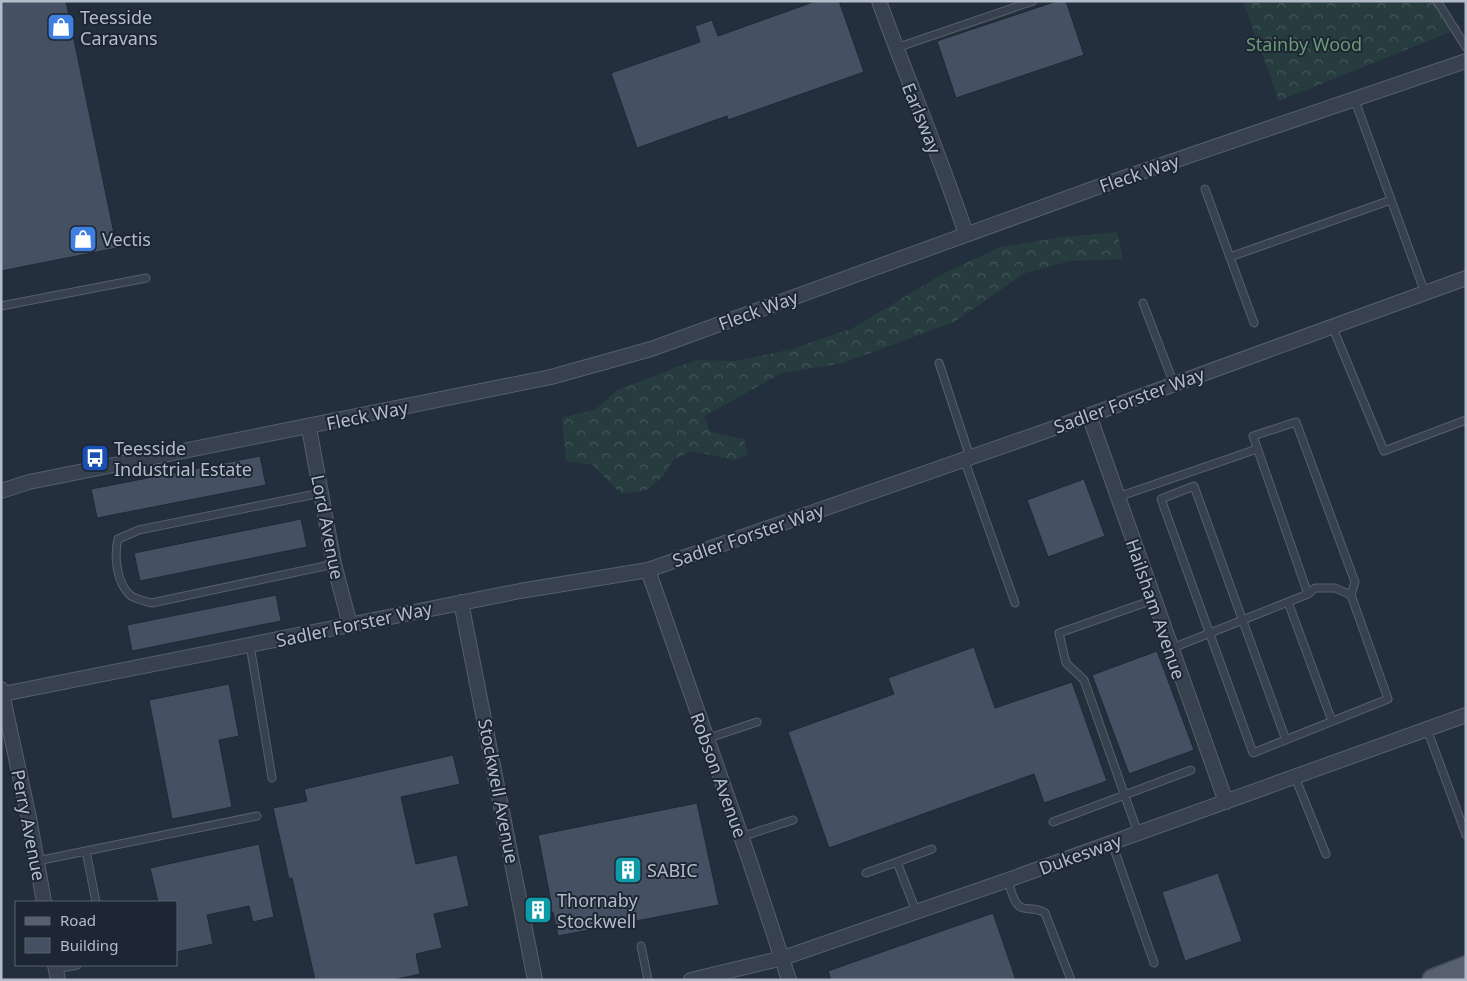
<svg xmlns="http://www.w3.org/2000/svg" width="1467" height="981" viewBox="0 0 1467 981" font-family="'Noto Sans',sans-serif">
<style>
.forest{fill:url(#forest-crowns)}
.building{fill:#455162;stroke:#1f2835}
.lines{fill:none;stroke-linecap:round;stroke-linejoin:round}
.service-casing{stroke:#565f6c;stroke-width:9}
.minor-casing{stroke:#565f6c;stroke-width:16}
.primary-casing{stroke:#414a57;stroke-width:24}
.service{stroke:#38414e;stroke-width:7}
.minor{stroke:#38414e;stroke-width:14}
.primary{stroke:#56606e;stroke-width:21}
.labels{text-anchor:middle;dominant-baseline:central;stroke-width:4;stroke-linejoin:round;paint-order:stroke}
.poi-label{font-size:18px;fill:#b4bcc9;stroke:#1d2633;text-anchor:start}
.park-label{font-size:18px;fill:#6b9a76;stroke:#1d2633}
.street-label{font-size:18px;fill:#b4bcc9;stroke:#1d2633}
</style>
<defs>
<pattern id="forest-crowns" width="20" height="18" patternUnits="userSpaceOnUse" patternTransform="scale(1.25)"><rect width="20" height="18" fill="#263c3f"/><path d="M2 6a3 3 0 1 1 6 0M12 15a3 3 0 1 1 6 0" fill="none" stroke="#435659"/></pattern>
</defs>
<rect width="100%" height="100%" fill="#242f3e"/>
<path class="forest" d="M 1243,1 L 1441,1 L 1460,28 L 1279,101 Z
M 1117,232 L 1123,259 L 1070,261 L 1025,273 L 954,322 L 843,363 L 782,373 L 704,416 L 710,432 L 744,439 L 748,455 L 735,460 L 691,451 L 673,460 L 663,476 L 647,490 L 621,494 L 593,465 L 566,461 L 562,418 L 596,409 L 617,390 L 696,360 L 736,361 L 792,349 L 853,328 L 939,276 L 1000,247 L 1064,237 Z"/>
<path class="building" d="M 1,1 L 66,1 L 117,248 L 1,271 Z
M 816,1 L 839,1 L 864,72 L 728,120 L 727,116 L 637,148 L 611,73 L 700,42 L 695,26 L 712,20 L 718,36 Z
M 1057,1 L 1066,1 L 1084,55 L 956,98 L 937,41 Z
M 260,456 L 266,485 L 97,518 L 91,489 Z
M 1084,479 L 1105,536 L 1048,557 L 1027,500 Z
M 301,519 L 307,547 L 140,581 L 134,553 Z
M 276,595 L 281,621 L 132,651 L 127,625 Z
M 974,647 L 995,708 L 1072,682 L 1107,781 L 1044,803 L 1034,774 L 829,848 L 788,732 L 894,694 L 888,678 Z
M 1157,651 L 1194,750 L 1129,774 L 1092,675 Z
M 229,684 L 239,736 L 219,740 L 232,807 L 172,819 L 149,700 Z
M 453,755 L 460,784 L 401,797 L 416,864 L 457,855 L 469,906 L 434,914 L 442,948 L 416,954 L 420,974 L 393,980 L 315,980 L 292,878 L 289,879 L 273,808 L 307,801 L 304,789 Z
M 697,803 L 719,905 L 558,936 L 553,912 L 535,916 L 532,906 L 551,902 L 538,835 Z
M 259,844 L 274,917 L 253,922 L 249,906 L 207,915 L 213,944 L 176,952 L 176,902 L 158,902 L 150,868 Z
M 1218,873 L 1242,941 L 1185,961 L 1162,892 Z
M 993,913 L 1016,980 L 831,980 L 828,971 Z"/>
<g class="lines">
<defs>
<path id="service" d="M 1437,1 L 1466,47
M 896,48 L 1033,1
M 1354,98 L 1425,293
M 1205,189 L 1254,323
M 1230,257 L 1391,200
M 1143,303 L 1174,384
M 1,306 L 146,278
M 1332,326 L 1384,451 L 1466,420
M 939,363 L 970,457
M 964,459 L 1015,603
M 321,493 L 139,530 L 118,539 C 114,555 116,582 130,595 C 134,599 146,601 152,603 L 334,564
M 1118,497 L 1257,449
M 1288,602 L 1332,721
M 250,645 L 272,778
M 1170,649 L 1308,594 L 1315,588 L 1335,588 L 1351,595
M 1427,729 L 1466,835
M 706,739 L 757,722
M 1286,740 L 1194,486 L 1161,499 L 1253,753 C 1298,735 1343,717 1388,699 L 1351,595 L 1355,582 L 1296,422 L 1253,436 L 1308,594
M 1295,777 L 1326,854
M 1053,822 L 1191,770
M 1138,833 L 1084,680 L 1066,663 L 1059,633 L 1153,600
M 741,837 L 793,820
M 1112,843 L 1154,963
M 86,851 L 96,902
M 37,861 L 257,816
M 866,873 L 897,862
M 1008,880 C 1010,887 1013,901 1019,906 C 1024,911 1035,906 1045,913 L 1071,980
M 916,911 L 897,862 L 932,849
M 641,946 L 648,980
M 56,969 L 77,965"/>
<path id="minor" d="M 879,1 C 907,79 940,155 966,234
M 1089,415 L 1226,802
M 309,428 L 334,564 L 350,625
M 1,491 L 29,482 L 551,377 L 651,349 L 1106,184 L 1466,61
M 648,570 L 749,859 L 789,980
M 461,602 L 535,980
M 1,689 L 29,818 L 44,902
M 3,694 L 520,591 L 648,570 L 1043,432 L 1466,278
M 55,965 L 58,980
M 691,980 L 783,958 L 1008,880 L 1466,715"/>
<path id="primary" d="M 1433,980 L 1466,967"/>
</defs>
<use href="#service" class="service-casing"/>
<use href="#minor" class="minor-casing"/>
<use href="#primary" class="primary-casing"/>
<use href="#service" class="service"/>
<use href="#minor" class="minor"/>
<use href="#primary" class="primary"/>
</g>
<defs>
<symbol id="shop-square" viewBox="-11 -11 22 22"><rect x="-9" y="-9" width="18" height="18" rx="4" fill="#3f7fe0" stroke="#1d2633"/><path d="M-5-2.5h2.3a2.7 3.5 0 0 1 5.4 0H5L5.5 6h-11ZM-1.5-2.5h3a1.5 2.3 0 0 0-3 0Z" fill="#fff"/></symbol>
<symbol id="bus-square" viewBox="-11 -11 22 22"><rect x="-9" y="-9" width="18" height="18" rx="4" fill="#1a4fb4" stroke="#1d2633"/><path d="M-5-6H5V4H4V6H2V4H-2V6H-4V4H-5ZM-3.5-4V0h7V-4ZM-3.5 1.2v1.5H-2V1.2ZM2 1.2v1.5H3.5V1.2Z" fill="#fff"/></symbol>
<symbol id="building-square" viewBox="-11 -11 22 22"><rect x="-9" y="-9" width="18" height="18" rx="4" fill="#0f9aa8" stroke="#1d2633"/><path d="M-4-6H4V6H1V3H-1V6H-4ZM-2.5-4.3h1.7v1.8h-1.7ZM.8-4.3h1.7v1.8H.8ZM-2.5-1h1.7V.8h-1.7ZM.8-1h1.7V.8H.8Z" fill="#fff"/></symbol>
</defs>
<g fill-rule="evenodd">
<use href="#shop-square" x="45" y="11" width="32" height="32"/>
<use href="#shop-square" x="67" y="223" width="32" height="32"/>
<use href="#bus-square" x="79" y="442" width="32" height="32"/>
<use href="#building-square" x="612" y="854" width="32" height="32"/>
<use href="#building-square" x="522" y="894" width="32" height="32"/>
</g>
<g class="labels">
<g class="poi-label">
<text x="80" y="17">Teesside<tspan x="80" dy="21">Caravans</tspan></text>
<text x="102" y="239">Vectis</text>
<text x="114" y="448">Teesside<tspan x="114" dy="21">Industrial Estate</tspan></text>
<text x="647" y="870">SABIC</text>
<text x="557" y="900">Thornaby<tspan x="557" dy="21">Stockwell</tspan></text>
</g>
<g class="park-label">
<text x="1304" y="44">Stainby Wood</text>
</g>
<g class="street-label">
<text transform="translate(922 118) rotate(68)">Earlsway</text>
<text transform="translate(1139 173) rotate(-19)">Fleck Way</text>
<text transform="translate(758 310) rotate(-20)">Fleck Way</text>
<text transform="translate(1129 400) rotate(-20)">Sadler Forster Way</text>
<text transform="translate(367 415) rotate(-12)">Fleck Way</text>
<text transform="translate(328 527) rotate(79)">Lord Avenue</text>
<text transform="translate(748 535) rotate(-19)">Sadler Forster Way</text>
<text transform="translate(1156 609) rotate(71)">Hailsham Avenue</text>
<text transform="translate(354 624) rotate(-12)">Sadler Forster Way</text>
<text transform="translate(719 775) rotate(70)">Robson Avenue</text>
<text transform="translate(499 791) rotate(79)">Stockwell Avenue</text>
<text transform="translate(29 825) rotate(79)">Perry Avenue</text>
<text transform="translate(1080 854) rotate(-20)">Dukesway</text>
</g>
</g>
<rect width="1467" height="981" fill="none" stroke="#b4bcc9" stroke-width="5"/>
<rect x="15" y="901" width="162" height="65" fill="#1d2633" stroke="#59626f"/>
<rect x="25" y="917" width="25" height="8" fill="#56606e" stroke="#59626f"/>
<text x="60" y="926" font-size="15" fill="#b4bcc9">Road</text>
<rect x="25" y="938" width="25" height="15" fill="#455162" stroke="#59626f"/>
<text x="60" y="951" font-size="15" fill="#b4bcc9">Building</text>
</svg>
